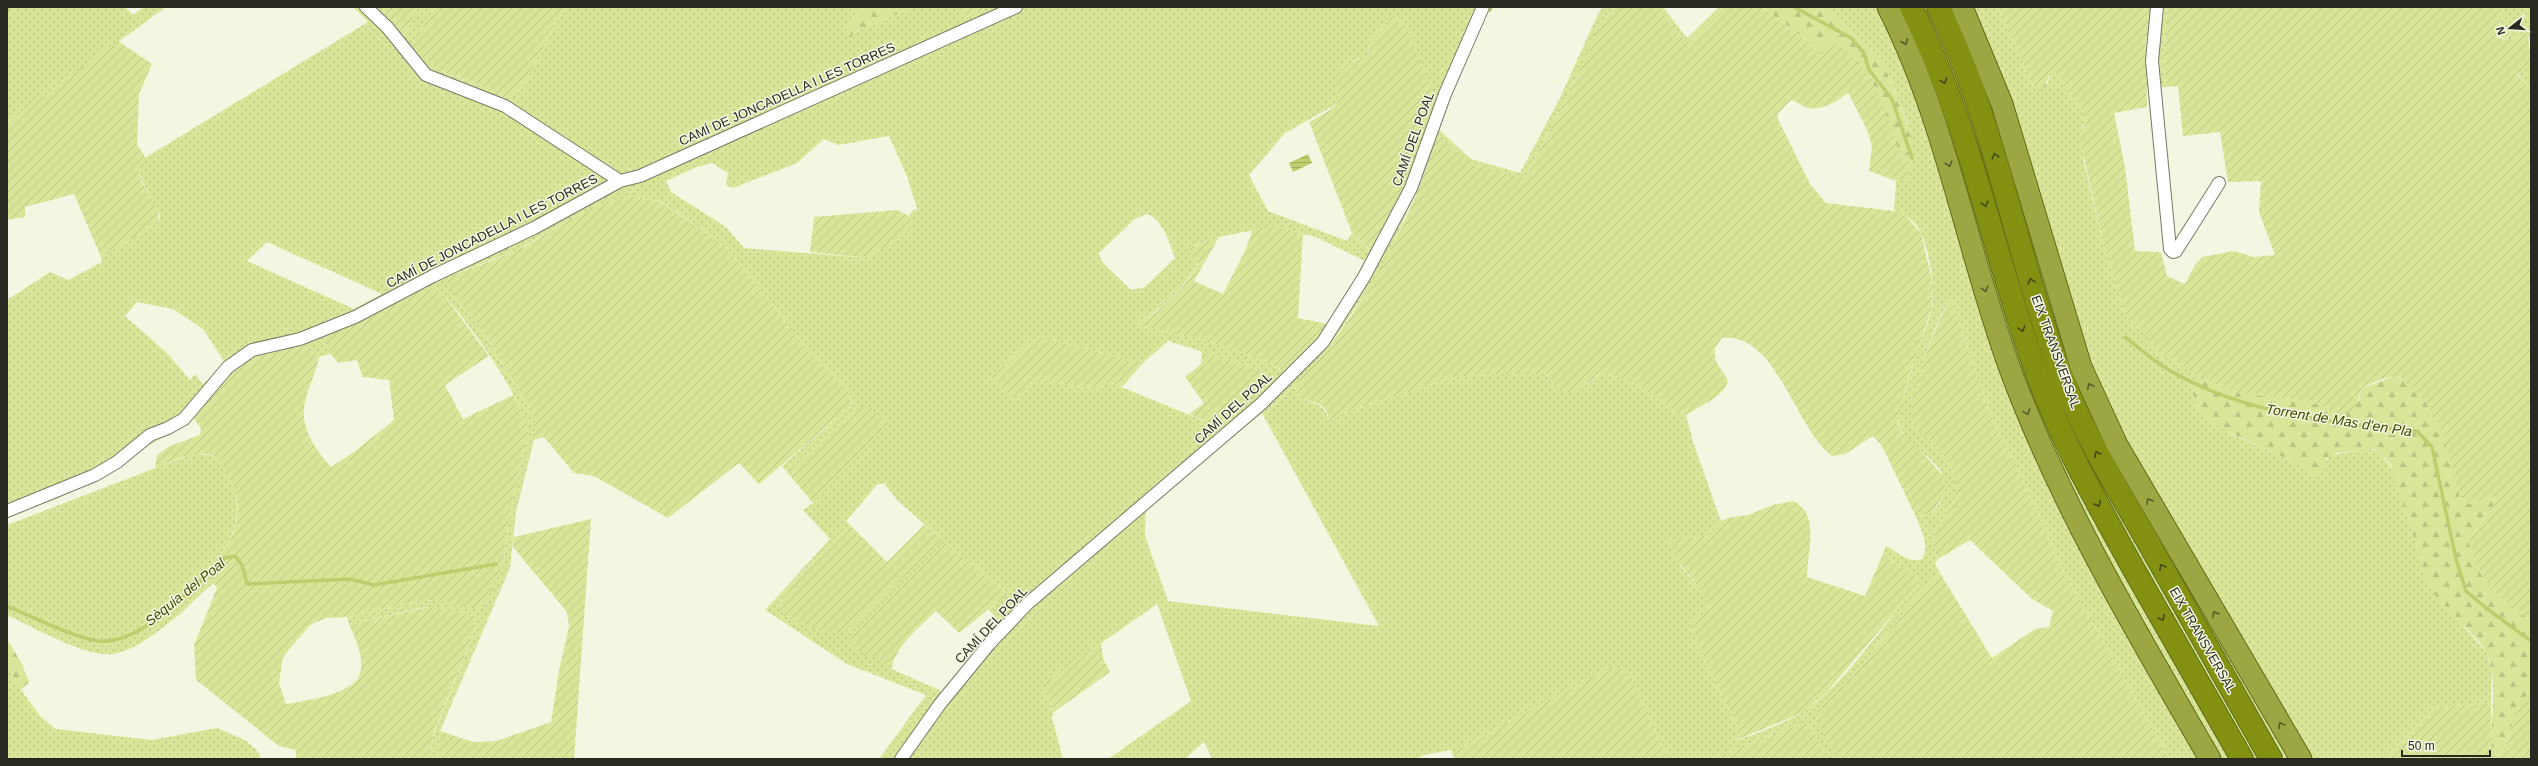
<svg xmlns="http://www.w3.org/2000/svg" width="2538" height="766" viewBox="0 0 2538 766" font-family="Helvetica,sans-serif">
<style>
.grass{fill:url(#grass-dots);fill-rule:evenodd}
.forest{fill:url(#forest-firs)}
.garden{fill:url(#garden-furrows)}
.water{fill:url(#water-rules)}
.lines{fill:none;stroke-linecap:round;stroke-linejoin:round}
.stream{stroke:#c0cd6e;stroke-width:3.5}
.minor-casing{stroke:#767a67;stroke-width:14}
.trunk-casing{stroke:#636c18;stroke-width:23}
.motorway-casing{stroke:#636c18;stroke-width:24}
.minor{stroke:#fff;stroke-width:12}
.trunk{stroke:#9ca642;stroke-width:21}
.motorway{stroke:#839012;stroke-width:22}
.oneway{stroke:#565c2f}
.oneway2{stroke:#43491d}
.labels{text-anchor:middle;dominant-baseline:central;stroke-width:3;stroke-linejoin:round;paint-order:stroke}
.street-label{font-size:13px;fill:#282a22;stroke:#f3f7e1}
.water-label{font-size:14px;font-style:italic;fill:#454c00;stroke:#f3f7e1}
</style>
<defs>
<pattern id="grass-dots" width="8" height="8" patternUnits="userSpaceOnUse"><rect width="8" height="8" fill="#d9e699"/><path d="M2 2h.1M6 6h.1" fill="none" stroke="#bac584" stroke-width="1.8" stroke-linecap="round"/></pattern>
<pattern id="forest-firs" width="22" height="20" patternUnits="userSpaceOnUse"><rect width="22" height="20" fill="#d9e699"/><path d="M5 1l3.5 6h-7zM16 11l3.5 6h-7z" fill="#bac584"/></pattern>
<pattern id="garden-furrows" width="10" height="10" patternUnits="userSpaceOnUse"><rect width="10" height="10" fill="#d9e699"/><path d="M-1 1l2-2M0 10L10 0M9 11l2-2" fill="none" stroke="#bac584"/></pattern>
<pattern id="water-rules" width="6" height="5" patternUnits="userSpaceOnUse"><rect width="6" height="5" fill="#c0cd6e"/><path d="M0 2.5h6" fill="none" stroke="#a5b05f"/></pattern>
</defs>
<rect width="100%" height="100%" fill="#f3f7e1"/>
<path class="grass" d="M 7,7 L 125,7 L 133,15 L 144,7 L 166,7 L 7,123 Z
M 353,7 L 375,7 L 402,36 L 408,30 L 417,7 L 435,7 L 414,43 L 434,68 L 485,88 L 506,99 L 520,89 L 527,79 L 564,7 L 861,7 L 846,30 L 851,38 L 853,33 L 914,7 L 953,7 L 967,17 L 990,7 L 1492,7 L 1487,13 L 1462,63 L 1438,129 L 1471,159 L 1520,173 L 1560,98 L 1598,14 L 1603,7 L 1613,7 L 1593,39 L 1575,80 L 1526,176 C 1511,182 1467,161 1454,151 C 1448,146 1443,139 1437,134 L 1430,159 L 1383,268 L 1328,348 L 1298,382 L 1295,386 C 1297,407 1329,397 1328,422 L 1341,414 L 1450,378 L 1488,374 L 1547,374 L 1554,387 L 1585,385 L 1602,373 C 1620,375 1642,388 1658,399 C 1672,408 1666,410 1686,415 L 1693,442 L 1721,521 L 1709,536 L 1668,540 L 1682,568 L 1705,595 L 1710,608 L 1691,624 L 1697,645 L 1736,724 L 1738,730 L 1735,741 C 1753,735 1788,722 1803,712 C 1844,685 1879,630 1912,592 L 1918,581 L 1913,573 L 1882,556 L 1886,546 C 1898,552 1908,564 1922,559 C 1930,545 1921,530 1916,517 L 1932,513 C 1979,462 1887,450 1899,412 C 1905,393 1910,373 1916,354 C 1921,339 1929,323 1932,308 C 1936,288 1929,252 1921,233 C 1917,223 1904,213 1894,210 L 1896,181 L 1906,179 L 1910,168 L 1908,156 L 1910,154 L 1908,124 L 1882,59 L 1824,7 L 1998,7 L 2035,90 L 2048,83 L 2050,72 L 2058,73 C 2063,91 2080,102 2086,121 L 2082,127 L 2083,158 L 2105,251 L 2127,319 L 2145,334 L 2161,354 L 2208,380 L 2190,383 L 2196,406 L 2209,420 L 2231,434 L 2297,463 L 2316,476 C 2323,469 2324,460 2332,455 L 2368,449 L 2379,451 L 2393,470 L 2429,586 L 2487,653 L 2492,670 L 2491,703 L 2434,707 L 2384,759 L 2170,759 L 2059,564 L 2047,531 L 1990,413 L 1952,300 C 1937,308 1906,408 1913,424 C 1915,429 1920,431 1923,435 C 1938,447 1954,465 1956,485 C 1959,518 1921,519 1938,559 L 1935,564 L 1940,573 L 1925,587 L 1851,678 L 1819,708 L 1829,743 L 1837,759 L 1828,759 L 1809,724 L 1804,723 L 1710,759 L 1668,759 L 1631,676 L 1604,671 L 1459,749 L 1453,755 L 1451,750 L 1424,755 L 1417,759 L 1212,759 L 1204,742 L 1185,759 L 1108,759 L 1191,701 L 1157,604 L 1042,685 L 1054,712 L 1052,717 L 1063,759 L 879,759 L 926,695 L 847,664 L 765,610 L 830,539 L 803,510 L 813,503 L 888,423 L 856,410 L 787,472 L 782,466 L 851,406 L 849,392 L 804,345 L 725,245 L 662,202 L 633,196 L 609,201 L 572,218 L 517,250 L 453,275 L 462,306 L 480,328 L 531,410 L 534,422 L 534,440 L 516,512 L 510,568 L 440,731 L 437,759 L 429,759 L 434,734 L 476,627 L 474,615 L 426,607 L 349,624 L 347,617 L 414,602 L 434,600 L 479,608 L 504,561 L 508,524 L 528,433 C 523,397 466,318 440,291 C 415,281 349,329 326,343 L 330,354 L 319,357 L 300,344 L 260,353 L 255,356 L 240,368 L 178,428 L 131,456 L 108,475 L 56,499 L 7,516 L 7,300 L 50,272 L 68,280 L 102,262 L 101,257 L 158,223 L 160,216 L 141,179 L 138,167 L 140,161 L 368,22 ZM 1392,17 L 1404,24 L 1410,33 L 1427,78 L 1370,250 L 1352,233 L 1347,241 L 1268,211 L 1249,175 L 1285,133 L 1335,105 L 1338,101 L 1341,71 L 1357,59 L 1368,57 L 1369,44 ZM 889,136 L 907,176 L 917,209 L 912,211 L 908,219 L 912,230 L 867,258 L 744,248 L 726,227 L 671,192 L 666,181 L 694,168 L 712,163 L 728,173 L 726,185 L 733,188 L 797,163 L 824,139 L 838,145 ZM 1146,214 C 1162,217 1170,244 1175,258 L 1145,287 L 1131,290 L 1102,262 L 1099,253 L 1135,219 ZM 1275,226 L 1318,238 L 1365,261 L 1331,321 L 1284,371 C 1240,348 1192,336 1143,327 L 1138,323 C 1163,309 1184,287 1199,263 L 1192,254 L 1191,247 L 1219,237 ZM 267,242 L 382,294 L 354,309 L 247,261 ZM 137,302 L 173,309 L 203,329 L 226,364 L 203,384 L 195,374 L 190,380 L 168,354 L 125,316 ZM 1038,336 L 1135,362 L 1144,362 L 1168,341 L 1255,368 L 1274,381 L 1219,427 L 1109,382 L 1097,390 L 1043,380 L 1031,384 L 991,377 ZM 1262,413 L 1379,626 L 1378,626 L 1168,601 L 1145,536 L 1146,508 ZM 884,483 L 897,500 L 942,540 L 778,608 C 783,587 833,543 850,525 L 846,521 L 877,485 ZM 946,543 L 1007,593 L 989,610 L 1001,624 L 941,691 L 892,669 L 893,663 L 865,654 Z
M 1659,7 L 1663,7 L 1687,38 L 1719,7 L 1724,7 L 1693,39 L 1688,41 L 1675,29 Z
M 2152,7 L 2167,7 L 2163,59 L 2166,87 L 2146,89 L 2147,27 Z
M 2501,7 L 2531,7 L 2531,46 L 2528,35 L 2523,34 L 2509,40 L 2498,36 L 2502,16 Z
M 2531,63 L 2531,88 L 2516,73 Z
M 192,454 L 211,455 L 216,457 C 247,496 244,538 205,568 L 216,582 C 201,591 189,608 175,618 C 157,632 135,651 112,654 C 87,658 31,626 7,615 L 7,525 Z
M 7,665 L 21,690 L 41,717 L 56,729 L 151,740 L 217,728 L 245,740 L 257,750 L 261,759 L 7,759 Z"/>
<path class="forest" d="M 861,7 L 914,7 L 853,33 L 851,39 L 846,35 L 846,30 Z
M 1762,7 L 1824,7 L 1882,59 L 1912,136 L 1910,154 L 1905,157 L 1900,155 L 1874,86 L 1853,57 L 1835,43 L 1822,55 L 1805,39 Z
M 2394,376 C 2411,379 2437,416 2443,432 C 2451,453 2454,476 2460,497 L 2470,504 L 2493,497 L 2497,500 L 2468,540 C 2483,588 2492,592 2531,621 L 2531,691 L 2520,705 L 2504,748 L 2497,757 L 2492,754 C 2489,727 2499,675 2487,653 C 2474,631 2444,610 2429,586 L 2391,465 L 2379,451 L 2374,449 L 2337,453 L 2327,458 L 2321,474 L 2316,476 L 2297,463 L 2226,431 L 2209,420 L 2196,406 L 2190,383 L 2208,380 L 2237,392 L 2318,404 L 2324,407 L 2359,401 L 2361,389 Z
M 7,639 L 22,664 L 29,682 L 21,690 L 7,665 Z"/>
<path class="garden" d="M 375,7 L 417,7 L 408,30 L 402,36 Z
M 435,7 L 564,7 L 527,79 L 520,89 L 506,99 L 485,88 L 434,68 L 413,48 L 416,39 Z
M 953,7 L 990,7 L 967,17 Z
M 1613,7 L 1659,7 L 1675,29 L 1688,41 L 1693,39 L 1724,7 L 1762,7 L 1805,39 L 1821,54 C 1824,46 1827,38 1837,44 C 1874,64 1887,116 1899,152 L 1902,157 L 1908,156 L 1910,168 L 1906,179 L 1896,181 L 1869,171 L 1872,146 L 1867,130 L 1848,92 C 1839,101 1821,111 1808,108 C 1802,106 1797,102 1791,100 L 1778,113 L 1778,119 L 1810,184 L 1826,203 L 1902,212 L 1921,233 L 1933,285 L 1932,308 L 1910,372 L 1897,422 L 1901,432 L 1914,443 L 1945,478 L 1946,492 L 1932,513 L 1916,517 L 1882,446 L 1873,436 L 1845,454 L 1832,456 C 1795,429 1776,331 1722,338 L 1715,348 C 1714,362 1719,366 1726,377 C 1735,392 1696,408 1686,415 C 1666,410 1672,408 1658,399 C 1642,388 1620,375 1602,373 L 1575,391 L 1561,392 L 1554,387 L 1547,374 L 1488,374 L 1450,378 L 1341,414 L 1328,422 C 1331,402 1310,403 1298,396 L 1295,386 C 1304,372 1318,361 1329,347 C 1377,284 1415,210 1437,134 C 1458,155 1479,167 1508,174 C 1514,175 1520,179 1526,176 L 1575,80 L 1592,39 Z
M 1998,7 L 2152,7 L 2146,42 L 2147,107 L 2114,113 L 2125,167 L 2135,251 L 2161,252 L 2167,276 L 2185,284 L 2195,265 L 2203,257 L 2234,251 L 2254,257 L 2275,255 L 2259,212 L 2261,181 L 2228,182 L 2220,132 L 2183,136 L 2178,86 L 2166,87 L 2163,59 L 2167,7 L 2501,7 L 2502,16 L 2497,34 L 2499,38 L 2509,40 L 2526,33 L 2528,35 L 2531,63 L 2516,74 L 2531,88 L 2531,621 C 2492,592 2483,588 2468,540 L 2497,500 L 2493,497 L 2470,504 L 2460,497 C 2447,455 2445,415 2408,385 C 2405,382 2403,378 2399,377 C 2390,374 2369,384 2361,389 C 2355,418 2343,420 2318,404 L 2237,392 L 2207,380 L 2161,354 L 2151,345 L 2145,334 L 2127,319 L 2105,251 L 2079,136 L 2086,121 C 2080,102 2063,91 2058,73 L 2050,73 L 2044,89 L 2037,92 L 2035,90 Z
M 1392,17 L 1404,24 L 1410,33 L 1436,101 L 1395,207 L 1371,250 L 1352,233 L 1309,122 C 1317,117 1332,111 1337,103 C 1340,96 1335,91 1335,85 C 1334,70 1356,58 1368,57 L 1369,44 Z
M 118,41 L 152,64 L 139,94 L 137,144 L 146,159 L 140,161 C 132,185 163,201 158,223 L 101,257 L 74,194 L 25,207 L 25,217 L 7,220 L 7,123 Z
M 633,196 L 661,202 L 725,245 L 804,345 L 849,392 L 851,406 L 759,484 L 739,463 L 668,518 L 594,476 L 574,473 L 544,437 L 534,440 L 534,422 L 530,408 L 480,328 L 462,306 L 447,282 L 453,275 C 475,267 498,259 519,249 C 553,232 594,198 633,196 Z
M 897,210 L 909,216 L 912,230 L 867,258 L 810,252 L 814,217 Z
M 1275,226 L 1303,234 L 1298,318 L 1328,324 L 1284,371 C 1240,348 1192,336 1143,327 L 1138,323 C 1162,311 1186,287 1199,263 L 1189,253 L 1191,247 L 1219,237 L 1194,281 L 1223,294 L 1245,251 L 1253,229 Z
M 435,288 L 444,295 L 489,356 L 445,385 L 463,419 L 513,395 L 526,420 L 528,433 L 508,524 L 504,561 L 484,607 L 473,608 L 434,600 L 414,602 L 347,617 L 326,618 L 310,625 L 283,657 L 279,682 L 286,704 C 304,701 348,695 358,678 C 367,662 355,638 349,624 L 429,607 L 474,615 L 476,627 L 434,732 L 429,759 L 296,759 L 296,750 L 279,746 L 196,680 L 194,645 L 217,588 L 205,568 C 238,543 248,507 225,471 C 221,465 219,460 214,456 C 195,448 172,461 155,469 L 157,455 L 170,446 L 200,435 L 201,429 L 193,417 L 221,383 L 255,356 L 260,353 L 300,344 L 319,357 C 316,373 308,387 305,402 C 299,427 316,450 331,467 L 354,452 L 394,420 L 389,380 L 363,377 L 357,360 L 338,363 C 331,355 323,345 326,334 C 349,323 414,288 435,288 Z
M 1952,300 L 1990,413 L 2047,531 L 2059,564 L 2170,759 L 1837,759 C 1830,745 1814,723 1819,708 L 1851,678 L 1925,587 L 1940,573 L 1992,658 L 2035,629 L 2049,627 L 2053,611 L 2032,599 L 1970,540 L 1938,559 C 1921,519 1959,518 1956,485 C 1954,465 1938,447 1923,435 C 1920,432 1915,429 1913,424 C 1910,418 1911,407 1912,400 C 1914,386 1942,304 1952,300 Z
M 1038,336 L 1135,362 L 1144,362 L 1122,387 L 1109,382 L 1097,390 L 1043,380 L 1030,384 L 1014,399 L 991,377 Z
M 1202,351 L 1255,368 L 1274,381 L 1219,427 L 1189,414 L 1204,403 L 1185,377 L 1201,364 Z
M 865,405 L 889,423 L 813,503 L 787,472 L 856,410 Z
M 1793,501 C 1821,514 1807,552 1807,577 L 1865,596 L 1882,556 L 1913,573 L 1917,576 L 1918,581 L 1912,592 L 1826,693 L 1802,713 L 1734,741 L 1738,730 L 1736,724 L 1697,645 L 1691,624 L 1710,607 C 1699,581 1677,568 1668,540 L 1708,536 L 1721,521 L 1728,518 L 1748,515 L 1773,505 Z
M 591,519 L 574,759 L 437,759 L 440,731 L 473,742 L 496,741 L 551,722 L 559,670 L 569,627 L 567,612 L 513,547 L 514,537 Z
M 850,525 L 887,562 L 924,525 L 943,540 L 843,633 C 822,633 792,625 778,608 C 783,587 833,543 850,525 Z
M 946,543 L 1008,594 L 959,633 L 936,611 C 921,626 900,642 893,663 C 879,659 857,656 850,641 L 854,632 Z
M 1101,643 L 1103,658 L 1110,672 L 1054,712 L 1042,685 Z
M 1616,667 L 1625,669 L 1631,676 L 1668,759 L 1455,759 L 1453,755 L 1459,749 L 1607,669 Z
M 2531,691 L 2531,759 L 2384,759 L 2434,707 L 2491,703 L 2492,754 L 2497,757 C 2515,741 2509,705 2531,691 Z
M 1804,723 L 1809,724 L 1828,759 L 1710,759 Z"/>
<path class="water" d="M 1308,154 L 1312,163 L 1293,172 L 1289,163 Z"/>
<g class="lines">
<path class="stream" d="M 1794,7 L 1851,38 L 1864,53 L 1869,70 L 1892,99 L 1912,158
M 1490,10 L 1491,7
M 7,11 L 8,7
M 2125,337 C 2139,348 2153,361 2169,370 C 2243,414 2333,423 2417,431 L 2432,447 L 2456,559 L 2466,591 L 2486,608 L 2531,641
M 7,606 C 29,615 77,639 98,641 C 144,645 193,585 225,558 L 235,556 L 242,565 L 247,584 L 350,579 L 374,585 L 496,564"/>
<defs>
<path id="minor" d="M 366,7 L 387,27 L 426,75 L 505,106 L 620,181
M 2157,7 L 2152,61 L 2170,249 L 2173,252 L 2176,251 L 2219,183
M 7,511 L 95,475 L 117,462 L 150,435 L 168,428 L 184,419 L 228,367 L 252,350 L 300,339 L 355,317 L 433,276 L 534,228 L 620,181 L 640,176 L 1016,7
M 901,759 L 940,704 L 990,643 L 1027,604 L 1261,404 L 1323,342 L 1364,277 L 1411,188 L 1445,94 L 1483,7"/>
<path id="trunk" d="M 1888,7 C 1946,121 1966,247 2009,366 C 2060,505 2136,631 2210,759
M 1962,7 L 2002,104 L 2081,367 L 2117,445 L 2301,759"/>
<path id="motorway" d="M 1911,7 C 1972,128 1994,261 2042,387 C 2067,451 2100,508 2133,568 C 2169,631 2205,695 2242,759
M 1938,7 C 1996,124 2016,255 2062,377 C 2084,435 2117,488 2148,542 C 2189,615 2230,687 2271,759"/>
</defs>
<use href="#minor" class="minor-casing"/>
<use href="#trunk" class="trunk-casing"/>
<use href="#motorway" class="motorway-casing"/>
<use href="#minor" class="minor"/>
<use href="#trunk" class="trunk"/>
<use href="#motorway" class="motorway"/>
</g>
<defs><path id="oneway-chevron" d="M-2-3.5L2.5 0L-2 3.5" fill="none" stroke-width="1.6" stroke-linecap="round" stroke-linejoin="round"/></defs>
<g class="oneway">
<use href="#oneway-chevron" transform="translate(1905 42) rotate(65)"/>
<use href="#oneway-chevron" transform="translate(1949 164) rotate(74)"/>
<use href="#oneway-chevron" transform="translate(1985 289) rotate(73)"/>
<use href="#oneway-chevron" transform="translate(2090 386) rotate(-115)"/>
<use href="#oneway-chevron" transform="translate(2027 412) rotate(70)"/>
<use href="#oneway-chevron" transform="translate(2149 501) rotate(-120)"/>
<use href="#oneway-chevron" transform="translate(2215 614) rotate(-120)"/>
<use href="#oneway-chevron" transform="translate(2281 725) rotate(-121)"/>
</g>
<g class="oneway2">
<use href="#oneway-chevron" transform="translate(1944 81) rotate(70)"/>
<use href="#oneway-chevron" transform="translate(1995 156) rotate(-106)"/>
<use href="#oneway-chevron" transform="translate(1985 204) rotate(74)"/>
<use href="#oneway-chevron" transform="translate(2031 281) rotate(-106)"/>
<use href="#oneway-chevron" transform="translate(2022 329) rotate(71)"/>
<use href="#oneway-chevron" transform="translate(2097 454) rotate(-120)"/>
<use href="#oneway-chevron" transform="translate(2098 504) rotate(61)"/>
<use href="#oneway-chevron" transform="translate(2162 567) rotate(-120)"/>
<use href="#oneway-chevron" transform="translate(2162 618) rotate(61)"/>
</g>
<g class="labels">
<g class="street-label">
<text transform="translate(787 94) rotate(-24)">CAMÍ DE JONCADELLA I LES TORRES</text>
<text transform="translate(1413 139) rotate(-70)">CAMÍ DEL POAL</text>
<text transform="translate(492 231) rotate(-27)">CAMÍ DE JONCADELLA I LES TORRES</text>
<text transform="translate(2056 352) rotate(70)">EIX TRANSVERSAL</text>
<text transform="translate(1233 408) rotate(-42)">CAMÍ DEL POAL</text>
<text transform="translate(991 625) rotate(-47)">CAMÍ DEL POAL</text>
<text transform="translate(2203 640) rotate(60)">EIX TRANSVERSAL</text>
</g>
<g class="water-label">
<text transform="translate(2339 420) rotate(9)">Torrent de Mas d'en Pla</text>
<text transform="translate(185 592) rotate(-39)">Sèquia del Poal</text>
</g>
</g>
<rect width="2538" height="766" fill="none" stroke="#282a22" stroke-width="16"/>
<g transform="translate(2510 28) rotate(253)" stroke="#f3f7e1" stroke-width="3" paint-order="stroke">
<path d="M0-3L7 15L0 10L-7 15Z" fill="#282a22"/>
<text y="-6" font-size="11" font-weight="bold" text-anchor="middle" fill="#282a22">N</text>
</g>
<path d="M2402 750v6h88v-6" fill="none" stroke="#282a22" stroke-width="2"/>
<text x="2408" y="750" font-size="12" fill="#282a22" stroke="#f3f7e1" stroke-width="3" paint-order="stroke">50 m</text>
</svg>
